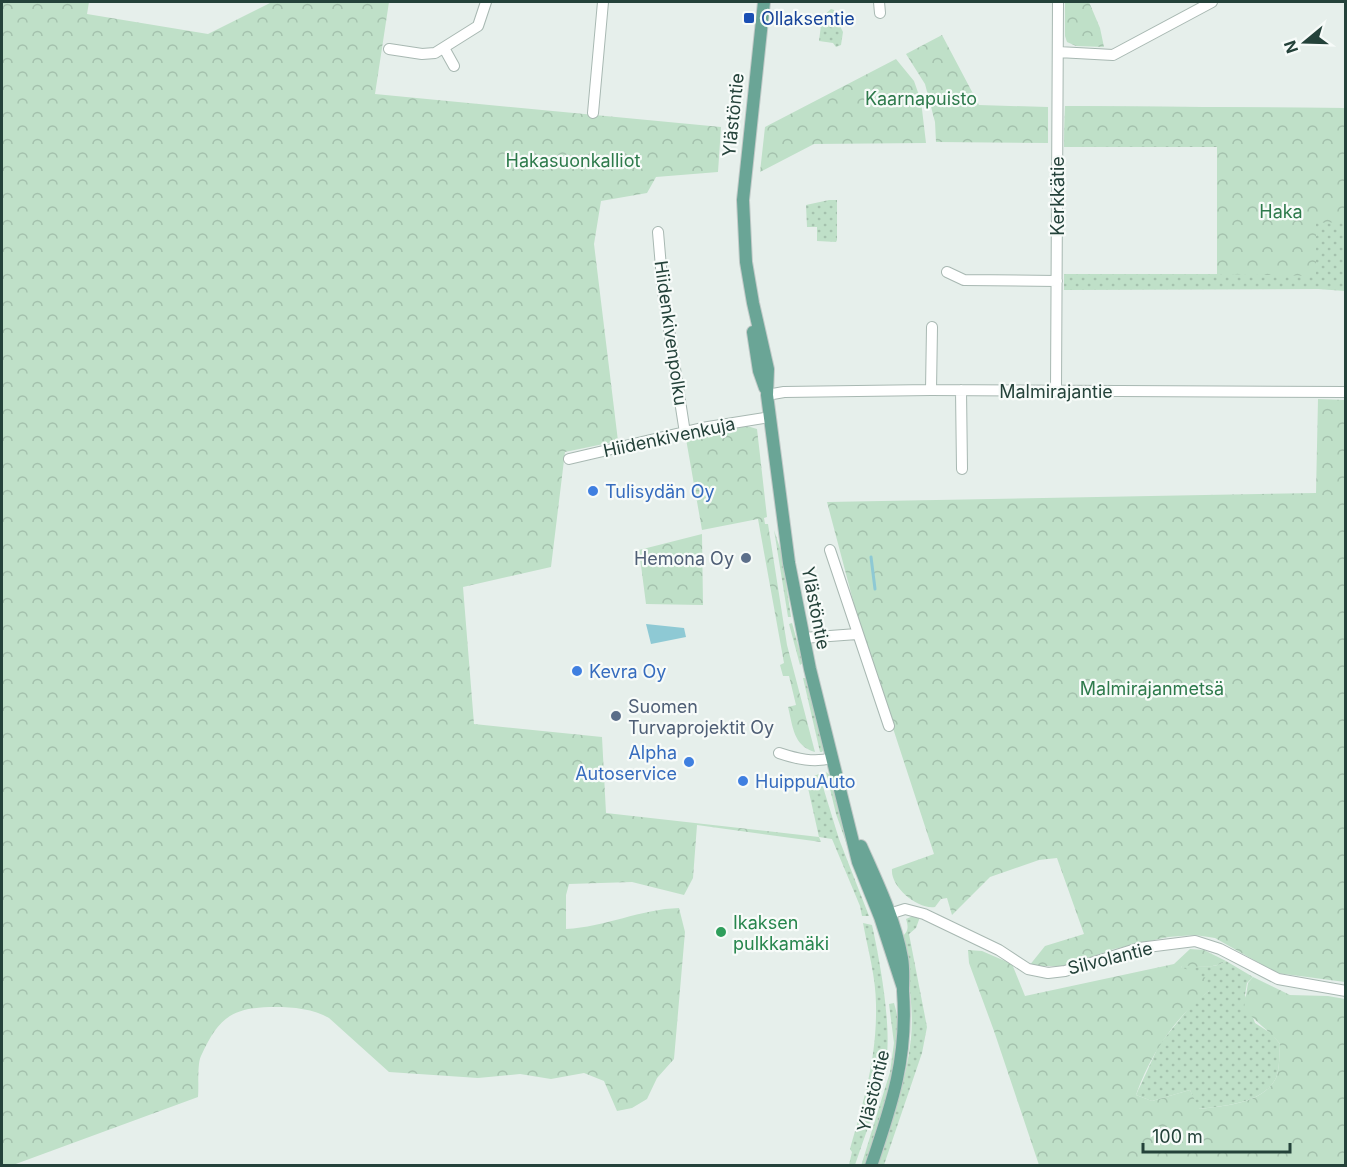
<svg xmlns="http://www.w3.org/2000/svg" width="1347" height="1167" viewBox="0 0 1347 1167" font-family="Inter,sans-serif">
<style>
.grass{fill:url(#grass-dots)}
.forest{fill:url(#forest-crowns)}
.water{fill:#8ec9d4}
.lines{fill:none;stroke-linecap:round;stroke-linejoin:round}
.stream{stroke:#8ec9d4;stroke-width:3}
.minor-casing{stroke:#a8b8b2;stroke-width:12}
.major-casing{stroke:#c2cac8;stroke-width:14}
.minor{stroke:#fff;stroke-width:10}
.major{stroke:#6aa596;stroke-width:12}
.transit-dot{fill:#1a4fb4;stroke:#f7fbf9;stroke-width:2}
.shop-dot{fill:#3f7fe0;stroke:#f7fbf9;stroke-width:2}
.service-dot{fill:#5c6f8a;stroke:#f7fbf9;stroke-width:2}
.leisure-dot{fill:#2e9e5b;stroke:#f7fbf9;stroke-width:2}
.labels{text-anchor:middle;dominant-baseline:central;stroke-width:4.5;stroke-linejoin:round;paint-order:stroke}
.transit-label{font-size:18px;fill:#164399;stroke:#f7fbf9;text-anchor:start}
.park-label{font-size:18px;fill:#2d7a4b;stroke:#f7fbf9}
.street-label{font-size:18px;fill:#24423a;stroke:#f7fbf9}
.shop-label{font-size:18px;fill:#366cbe;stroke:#f7fbf9;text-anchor:start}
.service-label{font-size:18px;fill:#4e5e75;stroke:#f7fbf9;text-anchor:end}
.leisure-label{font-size:18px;fill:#27864d;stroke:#f7fbf9;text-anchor:start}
</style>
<defs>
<pattern id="grass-dots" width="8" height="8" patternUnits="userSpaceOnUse" patternTransform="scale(1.5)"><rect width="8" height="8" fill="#bfe0c8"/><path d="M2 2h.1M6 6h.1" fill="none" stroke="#a4c1ad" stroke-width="1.8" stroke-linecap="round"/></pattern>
<pattern id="forest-crowns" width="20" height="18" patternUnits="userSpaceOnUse" patternTransform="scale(1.5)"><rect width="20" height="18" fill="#bfe0c8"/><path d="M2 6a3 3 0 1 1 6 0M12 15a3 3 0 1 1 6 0" fill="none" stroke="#a4c1ad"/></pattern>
</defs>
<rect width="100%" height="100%" fill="#e6efeb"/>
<path class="grass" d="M 831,9 L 834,10 L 835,14 L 840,14 L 844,21 L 839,24 L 843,32 L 841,45 L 836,47 L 833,43 L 819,41 L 822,17 Z
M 1065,106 L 1345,108 L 1345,291 L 1318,289 L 1064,290 L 1064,274 L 1217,274 L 1217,147 L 1064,147 Z
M 829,200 L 837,200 L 837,240 L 836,242 L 817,241 L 817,227 L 807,227 L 806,205 Z
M 774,530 L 782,554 L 791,617 L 788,617 Z
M 792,623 L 803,663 L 800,665 L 789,624 Z
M 803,678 L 807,678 L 824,749 L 822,752 L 820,752 Z
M 826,772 L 831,776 L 854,865 L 836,814 Z
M 819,774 L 839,839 L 869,916 L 862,916 L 860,906 L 832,839 L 819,837 L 806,779 Z
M 915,915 L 920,917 L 916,928 L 909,934 L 927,1027 L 922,1053 L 884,1165 L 877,1166 C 890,1125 906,1083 911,1039 C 914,1005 908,971 900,938 C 908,933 909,928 906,919 Z
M 863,923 L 872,925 C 880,961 892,1027 886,1063 C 880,1098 866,1132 855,1165 L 849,1165 L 852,1152 L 850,1149 C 864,1100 877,1058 876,1005 C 876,978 868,950 863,923 Z
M 1226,961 L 1253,977 L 1247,983 L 1245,995 L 1255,1023 L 1272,1034 L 1280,1044 C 1279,1054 1280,1069 1276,1078 C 1263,1104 1223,1106 1198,1109 L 1190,1090 L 1152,1101 L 1136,1095 L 1159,1045 L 1193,1003 L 1209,991 L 1181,967 L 1184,964 C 1198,967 1214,969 1226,961 Z
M 894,1003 C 896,1010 898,1018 899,1026 C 902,1068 878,1125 865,1165 L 861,1166 L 890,1072 L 894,1043 L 889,1004 Z"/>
<path class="forest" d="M 2,2 L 89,2 L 87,14 L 208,34 L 272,2 L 389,2 L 375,94 L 721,127 L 718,172 L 656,177 L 647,193 L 601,201 L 594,244 L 618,441 L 565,452 L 551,567 L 463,587 L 474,724 L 602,737 L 606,813 L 819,837 L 821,842 L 697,825 L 693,878 L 684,895 L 632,882 L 569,884 L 566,895 L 566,929 C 605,927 641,909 679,908 L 685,932 L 674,1059 L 657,1078 L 647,1099 L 632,1108 L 617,1111 L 604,1081 L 584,1073 L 551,1079 L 520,1074 L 478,1078 L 389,1072 L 329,1018 C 314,1009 293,1007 275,1007 C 232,1007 219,1017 201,1056 C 197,1064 199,1087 198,1097 L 13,1165 L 2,1165 Z
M 1065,2 L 1089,2 L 1100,28 L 1104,47 L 1076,46 L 1067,42 L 1065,36 Z
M 942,35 L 979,105 L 1048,107 L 1048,143 L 936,142 L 935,122 L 925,84 L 906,54 Z
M 896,59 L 914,81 L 921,101 L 926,143 L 814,144 L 760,172 L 765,127 Z
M 1065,106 L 1345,108 L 1345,222 L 1316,223 L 1316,276 L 1217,274 L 1217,146 L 1064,147 Z
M 1318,399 L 1345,400 L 1345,982 L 1277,973 L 1215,938 L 1195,935 L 1168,937 L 1114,949 L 1065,966 L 1029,966 L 1045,946 L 1084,934 L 1057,858 L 1039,860 L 990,877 L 952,915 L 947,898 L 941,899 L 935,907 C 918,910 890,887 892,869 L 934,854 L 860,627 L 827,502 L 1316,493 Z
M 747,426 L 757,429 L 767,517 L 764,518 L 765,524 L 768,524 L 787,645 L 815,752 C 793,746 793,726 788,707 L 796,705 L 789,676 L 783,676 L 780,665 L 784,663 L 758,519 L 702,530 L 686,439 Z
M 702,534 L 703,605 L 646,604 L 639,550 Z
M 1190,949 L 1204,950 L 1226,961 C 1214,969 1198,967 1184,965 L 1181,967 L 1206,978 L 1209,991 C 1175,1017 1150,1055 1136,1095 L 1152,1101 L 1190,1090 L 1199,1109 C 1224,1106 1263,1104 1276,1078 C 1280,1069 1279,1054 1280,1044 C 1269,1030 1256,1023 1244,1008 L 1248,983 L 1253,977 L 1290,995 L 1328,996 L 1345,999 L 1345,1165 L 1039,1165 L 994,1031 L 969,963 L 968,950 L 982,951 L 1012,964 L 1025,996 L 1174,964 Z"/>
<path class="water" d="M 646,624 L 684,628 L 686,637 L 651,644 Z"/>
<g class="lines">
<path class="stream" d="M 871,557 L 875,589"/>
<defs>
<path id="minor" d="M 879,2 L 880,13
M 444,48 L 454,66
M 389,49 L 422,54 L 435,53 L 478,26 L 486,2
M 1058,52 L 1113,55 L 1212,2
M 593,113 L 603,2
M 658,232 L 663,291 L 685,433
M 947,272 L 964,280 L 1057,281
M 931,390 L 932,327
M 961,390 L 962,469
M 1056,391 L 1058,2
M 767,395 L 784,392 L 931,390 L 1346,392
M 569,459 L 702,428 L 770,417
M 830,550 L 889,726
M 803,638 L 857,634
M 779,753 C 797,759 814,763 832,758
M 883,916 L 905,909 L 924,914 L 999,950 L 1028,969 L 1048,973 L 1065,971 L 1139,948 L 1195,941 L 1220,949 L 1278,979 L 1346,991"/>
<path id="major" d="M 764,2 L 743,200 L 746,262 L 753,303 L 768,369 L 767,395 L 789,563 L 810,669 L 858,862 L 880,917 L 903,988
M 753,332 L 759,371 L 765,388
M 861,846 C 877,882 895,919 902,958 C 904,969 903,980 903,991 C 908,1057 892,1104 871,1166"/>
</defs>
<use href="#minor" class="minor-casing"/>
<use href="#major" class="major-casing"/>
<use href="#minor" class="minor"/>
<use href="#major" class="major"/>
</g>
<rect class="transit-dot" x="743" y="12" width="12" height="12" rx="3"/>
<g class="shop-dot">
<circle cx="593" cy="491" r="6"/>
<circle cx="577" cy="671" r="6"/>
<circle cx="689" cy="762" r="6"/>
<circle cx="743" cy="781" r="6"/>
</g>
<g class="service-dot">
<circle cx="746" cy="558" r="6"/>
<circle cx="616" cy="716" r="6"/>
</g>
<circle class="leisure-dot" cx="721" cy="932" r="6"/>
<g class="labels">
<g class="transit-label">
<text x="761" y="18">Ollaksentie</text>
</g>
<g class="park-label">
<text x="921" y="98">Kaarnapuisto</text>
<text x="573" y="160">Hakasuonkalliot</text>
<text x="1281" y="211">Haka</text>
<text x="1152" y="688">Malmirajanmetsä</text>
</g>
<g class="street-label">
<text transform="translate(733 115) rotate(-84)">Ylästöntie</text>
<text transform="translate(1057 196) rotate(-90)">Kerkkätie</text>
<text transform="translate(671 333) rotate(82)">Hiidenkivenpolku</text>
<text x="1056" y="391">Malmirajantie</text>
<text transform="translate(669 437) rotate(-12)">Hiidenkivenkuja</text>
<text transform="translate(816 608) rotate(79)">Ylästöntie</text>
<text transform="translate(1110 958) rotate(-14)">Silvolantie</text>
<text transform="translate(873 1091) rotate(-76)">Ylästöntie</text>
</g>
<g class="shop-label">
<text x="605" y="491">Tulisydän Oy</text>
<text x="589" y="671">Kevra Oy</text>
<text x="677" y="752" text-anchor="end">Alpha<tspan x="677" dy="21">Autoservice</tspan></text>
<text x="755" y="781">HuippuAuto</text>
</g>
<g class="service-label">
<text x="734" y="558">Hemona Oy</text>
<text x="628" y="706" text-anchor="start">Suomen<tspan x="628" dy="21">Turvaprojektit Oy</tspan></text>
</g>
<g class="leisure-label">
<text x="733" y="922">Ikaksen<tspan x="733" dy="21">pulkkamäki</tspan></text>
</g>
</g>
<rect width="1347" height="1167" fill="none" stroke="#24423a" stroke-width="6"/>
<g transform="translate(1305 42) rotate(251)" stroke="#f7fbf9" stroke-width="4.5" paint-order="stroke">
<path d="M0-4.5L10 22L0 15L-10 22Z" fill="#24423a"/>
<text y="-9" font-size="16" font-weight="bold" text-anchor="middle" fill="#24423a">N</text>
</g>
<path d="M1143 1143v9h147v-9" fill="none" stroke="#24423a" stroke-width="3"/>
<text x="1152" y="1143" font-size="18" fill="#24423a" stroke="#f7fbf9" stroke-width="4.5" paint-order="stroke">100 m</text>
</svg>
